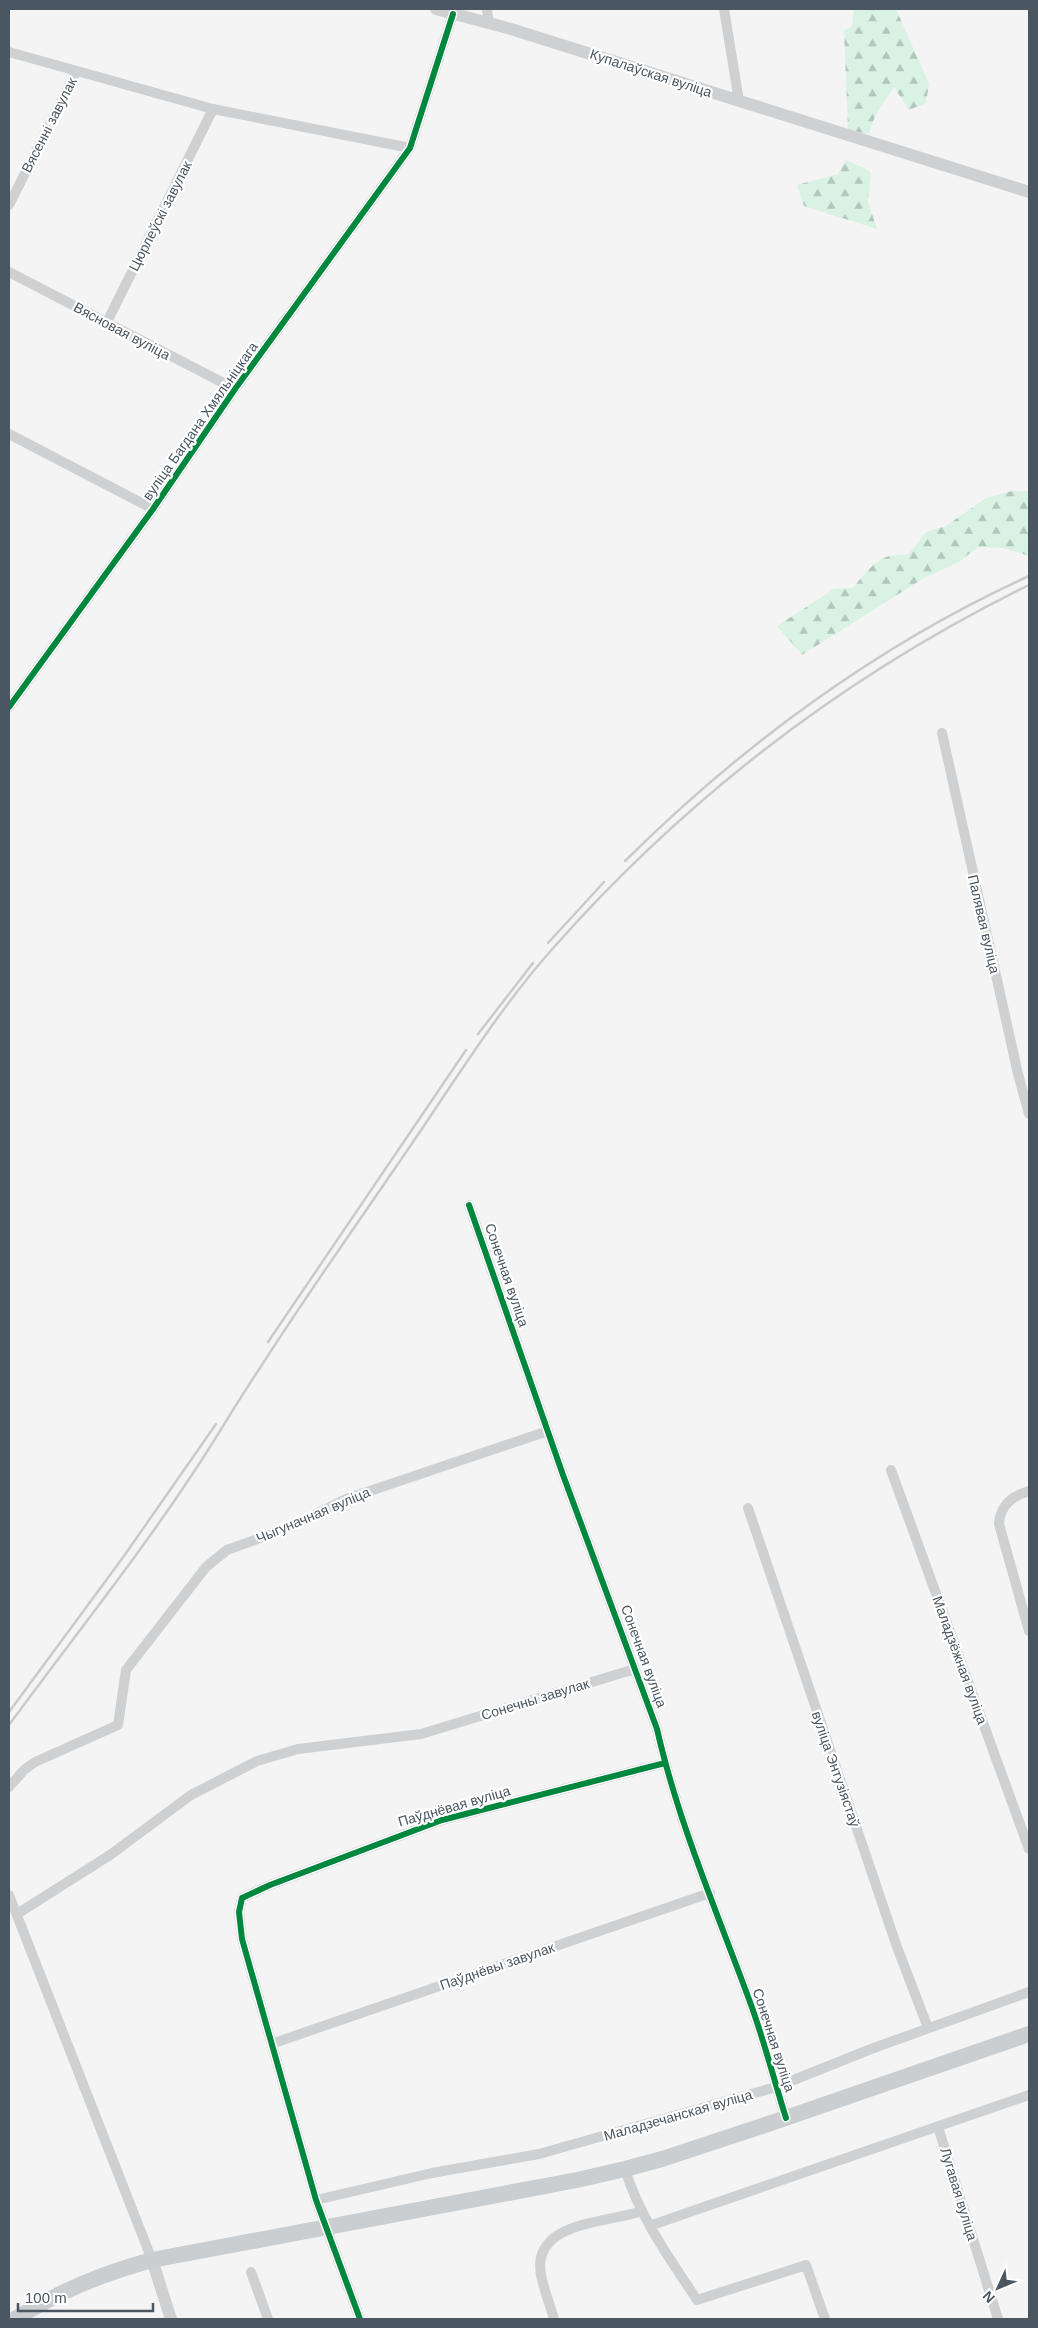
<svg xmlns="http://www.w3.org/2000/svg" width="1038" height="2328" viewBox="0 0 1038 2328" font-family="Arial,sans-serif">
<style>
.forest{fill:url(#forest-firs)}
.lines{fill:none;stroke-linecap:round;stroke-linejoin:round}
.minor{stroke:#ced0d2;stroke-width:10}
.tertiary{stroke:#ced0d2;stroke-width:12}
.primary{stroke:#caced1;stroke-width:16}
.rail{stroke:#c9cacc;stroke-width:2.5}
.cycleway-casing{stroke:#fff;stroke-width:9}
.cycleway{stroke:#00873e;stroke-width:6}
.labels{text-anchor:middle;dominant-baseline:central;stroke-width:4.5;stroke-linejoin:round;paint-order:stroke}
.street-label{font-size:14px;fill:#4a5661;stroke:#fff}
</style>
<defs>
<pattern id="forest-firs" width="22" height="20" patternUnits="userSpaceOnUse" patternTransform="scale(1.25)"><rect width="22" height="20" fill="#d9f2e3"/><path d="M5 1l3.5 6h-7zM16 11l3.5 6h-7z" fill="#b2c7bb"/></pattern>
</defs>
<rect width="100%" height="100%" fill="#f4f4f4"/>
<path class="forest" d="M 854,9 L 896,9 L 929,84 L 926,103 L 909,110 L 894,87 L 875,116 L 869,134 L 848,130 L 844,30 L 852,27 Z
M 846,160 L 866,169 L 871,174 L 868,202 L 877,229 L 804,206 L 797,185 L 838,174 Z
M 1012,491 L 1029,491 L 1029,556 L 1004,548 L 978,547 L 959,562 L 924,578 L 802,655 L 777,626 L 834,589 L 853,588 C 869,568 881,551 908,555 L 926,532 L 946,526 L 986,498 Z"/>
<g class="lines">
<path class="minor" d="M 487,9 L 489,24
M 724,9 L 739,101
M 9,52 L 213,109 L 410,148
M 9,205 L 76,72
M 9,272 L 235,389
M 106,324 L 213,109
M 9,434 L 153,509
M 9,707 L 153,509 L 235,389 L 410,148 L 453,14
M 942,733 L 1018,1074 L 1029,1114
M 469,1205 L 563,1475 L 657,1729 C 678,1822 717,1912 750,2002 C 764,2040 774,2080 786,2118
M 891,1470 L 1029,1849
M 1029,1491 C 1012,1496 1000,1506 999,1524 L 1029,1631
M 748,1508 L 897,1947 L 928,2028
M 9,1787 L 24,1770 L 35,1762 L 118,1725 L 126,1670 L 206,1567 L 227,1550 L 288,1528 L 346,1499 L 548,1431
M 9,1895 L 152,2260
M 17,1914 L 110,1855 L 191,1795 L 257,1761 L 298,1749 L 421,1734 L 635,1669
M 274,2043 L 710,1893
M 938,2127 L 998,2319
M 625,2169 C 639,2216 670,2259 697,2300 L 806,2265 L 825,2319
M 316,2200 L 432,2173 L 539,2154 L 776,2087 L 871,2049 L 1029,1992
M 652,2225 L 1029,2095
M 251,2272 L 268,2319
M 360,2319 L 316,2200 L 242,1939 L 239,1912 L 242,1898 L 270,1885 L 442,1820 L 665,1763
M 554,2319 C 550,2305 544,2290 541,2275 C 531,2221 608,2223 642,2211"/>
<path class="tertiary" d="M 436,9 L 511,29 L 1029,192
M 152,2260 L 171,2319"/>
<path class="primary" d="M 15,2319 C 60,2291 101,2274 152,2260 L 577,2180 L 625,2169 L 662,2159 L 774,2122 L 1029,2034"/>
<path class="rail" d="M 625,861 C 742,745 879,644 1029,576
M 548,943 L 604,882
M 478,1034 L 533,963
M 268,1342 L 466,1050
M 9,1712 L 124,1556 L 216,1424
M 9,1725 C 72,1639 139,1556 197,1467 C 219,1434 238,1400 260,1368 C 309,1291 362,1217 413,1142 C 458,1076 501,1006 555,946 C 689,795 848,674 1029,585"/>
<defs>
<path id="cycleway" d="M 9,707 L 153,509 L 235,389 L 410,148 L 453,14
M 469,1205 L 563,1475 L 657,1729 C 678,1822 717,1912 750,2002 C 764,2040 774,2080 786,2118
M 360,2319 L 316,2200 L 242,1939 L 239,1912 L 242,1898 L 270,1885 L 442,1820 L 665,1763"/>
</defs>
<use href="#cycleway" class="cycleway-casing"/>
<use href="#cycleway" class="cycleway"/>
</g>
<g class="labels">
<g class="street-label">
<text transform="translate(651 73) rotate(18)">Купалаўская вуліца</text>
<text transform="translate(49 125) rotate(-63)">Вясенні завулак</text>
<text transform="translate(160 216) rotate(-63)">Цюрлеўскі завулак</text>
<text transform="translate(122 331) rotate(28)">Вясновая вуліца</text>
<text transform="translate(200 421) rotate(-55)">вуліца Багдана Хмяльніцкага</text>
<text transform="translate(984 924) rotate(77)">Палявая вуліца</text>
<text transform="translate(507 1275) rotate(71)">Сонечная вуліца</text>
<text transform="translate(313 1515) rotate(-23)">Чыгуначная вуліца</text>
<text transform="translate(644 1656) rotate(70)">Сонечная вуліца</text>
<text transform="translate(960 1660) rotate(70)">Маладзёжная вуліца</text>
<text transform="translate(535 1699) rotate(-17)">Сонечны завулак</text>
<text transform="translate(836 1769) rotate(71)">вуліца Энтузіястаў</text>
<text transform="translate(454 1806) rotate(-16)">Паўднёвая вуліца</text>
<text transform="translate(497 1966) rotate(-19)">Паўднёвы завулак</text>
<text transform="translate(774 2040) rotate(72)">Сонечная вуліца</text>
<text transform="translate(678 2115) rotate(-16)">Маладзечанская вуліца</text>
<text transform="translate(959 2194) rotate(73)">Лугавая вуліца</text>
</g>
</g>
<rect width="1038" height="2328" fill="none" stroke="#4a5661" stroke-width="20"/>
<g transform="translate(998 2288) rotate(226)" stroke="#ffffff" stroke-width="4" paint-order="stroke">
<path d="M0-4L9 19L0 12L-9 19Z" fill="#4a5661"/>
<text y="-8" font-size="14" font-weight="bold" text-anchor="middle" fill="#4a5661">N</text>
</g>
<path d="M18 2303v8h135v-8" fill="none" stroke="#4a5661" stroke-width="2.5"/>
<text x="25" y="2303" font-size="15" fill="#4a5661" stroke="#ffffff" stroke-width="4" paint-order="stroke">100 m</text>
</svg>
